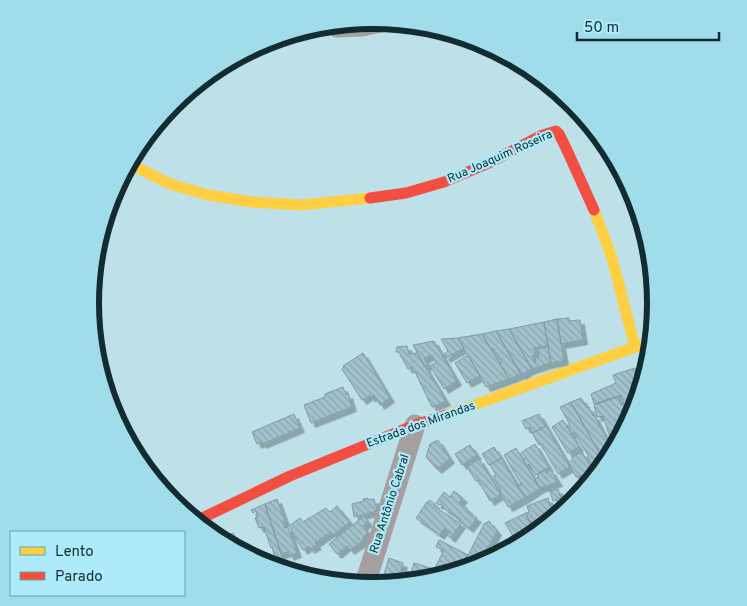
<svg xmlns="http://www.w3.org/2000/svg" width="747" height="606" viewBox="0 0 747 606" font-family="Overpass,sans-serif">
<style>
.building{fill:url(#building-back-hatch);stroke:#829aa3;filter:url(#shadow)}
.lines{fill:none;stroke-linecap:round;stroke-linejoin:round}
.street{stroke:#a5a09f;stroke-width:21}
.slow{stroke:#ffcf43;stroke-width:11}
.jam{stroke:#f24e42;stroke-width:11}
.labels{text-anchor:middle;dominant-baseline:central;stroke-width:4.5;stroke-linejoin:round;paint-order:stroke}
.street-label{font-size:12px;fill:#122c32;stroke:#adebfa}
.rim{fill:none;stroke:#122c32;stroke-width:6}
</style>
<defs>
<pattern id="building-back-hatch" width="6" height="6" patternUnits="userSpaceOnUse" patternTransform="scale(1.25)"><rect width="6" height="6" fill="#a1c1cd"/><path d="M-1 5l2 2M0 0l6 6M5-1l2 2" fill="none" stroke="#8aa6b0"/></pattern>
<filter id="shadow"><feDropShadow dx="4.5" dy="4.5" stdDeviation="0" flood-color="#0004"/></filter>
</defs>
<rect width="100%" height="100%" fill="#bee0e8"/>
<path class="building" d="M 569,318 L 569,321 L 580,320 L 583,340 L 561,344 L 557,319 Z
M 557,319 L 564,361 L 551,363 L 544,322 Z
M 544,322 L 548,345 L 534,348 L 536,355 L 532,356 L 535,362 L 536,361 L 535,358 L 539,357 L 538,349 L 548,347 L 551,363 L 532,369 L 509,329 Z
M 509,329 L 532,369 L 521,375 L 496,331 Z
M 496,331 L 521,374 L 509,379 L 500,364 L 502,362 L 493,348 L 491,349 L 482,334 Z
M 482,334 L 509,379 L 486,387 L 458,338 Z
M 458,338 L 464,348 L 446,358 L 444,354 L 448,351 L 441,339 Z
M 434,341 L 457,381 L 444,389 L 430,366 L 436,362 L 431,355 L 424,359 L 428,365 L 425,367 L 413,345 Z
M 407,346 L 409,354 L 417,353 L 446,401 L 432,407 L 415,372 L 413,372 L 411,367 L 408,369 L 399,352 L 396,352 L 397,347 Z
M 363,353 L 390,398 L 380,405 L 374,395 L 371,398 L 370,395 L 362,400 L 342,369 L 344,367 L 343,366 Z
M 468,355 L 480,376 L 467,383 L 455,363 Z
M 635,368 L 639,381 L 633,383 L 635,388 L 631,388 L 637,403 L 628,406 L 632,416 L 620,434 L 610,437 L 603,416 L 597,417 L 594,405 L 618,397 L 621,405 L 624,404 L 621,395 L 594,404 L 591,394 L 616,383 L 613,375 Z
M 343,387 L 346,395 L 348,394 L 352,407 L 311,423 L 304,405 L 325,397 L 325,394 Z
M 581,398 L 587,408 L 589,407 L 593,416 L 594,415 L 611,447 L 603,460 L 571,402 Z
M 571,402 L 600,454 L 603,460 L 600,464 L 593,467 L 588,458 L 589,457 L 574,432 L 572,434 L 567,426 L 570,425 L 560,407 Z
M 294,414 L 300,428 L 262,444 L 261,442 L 257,444 L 252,432 Z
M 539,414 L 546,426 L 533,433 L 530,427 L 526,429 L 522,421 Z
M 563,420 L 579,447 L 568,453 L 552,427 Z
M 546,426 L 570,467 L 558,474 L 541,444 L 539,445 L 532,433 Z
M 438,440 L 450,459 L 437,469 L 426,457 L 430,444 Z
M 535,444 L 549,467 L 536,475 L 529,464 L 527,466 L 523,460 L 526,458 L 522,452 Z
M 470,445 L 477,455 L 462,465 L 455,454 Z
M 494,447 L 501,458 L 489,465 L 482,454 Z
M 516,448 L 540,488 L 525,498 L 518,486 L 521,484 L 504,455 Z
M 582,452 L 594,472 L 576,477 L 568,463 L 573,459 L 572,457 Z
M 501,458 L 525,498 L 508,507 L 499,491 L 501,490 L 493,476 L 496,475 L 490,465 Z
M 479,459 L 501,494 L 490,501 L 478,480 L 476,481 L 467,467 Z
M 545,470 L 546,473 L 551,470 L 558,482 L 540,488 L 534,479 L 539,477 L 537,474 Z
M 558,489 L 561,498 L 553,501 L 550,491 Z
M 454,491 L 463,498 L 459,503 L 468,509 L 467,511 L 477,518 L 469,528 L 459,521 L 460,519 L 443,508 L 444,507 L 440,504 L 439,505 L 436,503 L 444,492 L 450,497 Z
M 368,498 L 368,500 L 374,499 L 377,511 L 354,517 L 352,504 L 364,501 L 363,499 Z
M 548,498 L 552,512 L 562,508 L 563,510 L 535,529 L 532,521 L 529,521 L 526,513 L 529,512 L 527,506 Z
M 277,499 L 285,521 L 283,522 L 285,528 L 288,527 L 297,553 L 289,556 L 288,552 L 281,554 L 265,504 Z
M 576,499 L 573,503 L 564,510 L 562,504 Z
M 430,500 L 435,504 L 434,506 L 461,524 L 451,538 L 447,535 L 449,531 L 445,528 L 440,535 L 416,518 L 427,502 L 428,502 Z
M 265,504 L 284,563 L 277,565 L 272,547 L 271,548 L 264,527 L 259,528 L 255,518 L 258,517 L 256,511 L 253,513 L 251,510 Z
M 337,506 L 350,522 L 333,535 L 331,532 L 315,543 L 317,545 L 310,549 L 309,546 L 303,550 L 291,531 L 292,530 L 289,526 L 300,518 L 303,522 L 326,508 L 330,512 Z
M 526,513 L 532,531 L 516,541 L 505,523 Z
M 364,516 L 368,522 L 363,526 L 368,533 L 362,539 L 363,541 L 350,550 L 347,546 L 337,554 L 329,544 Z
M 489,521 L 497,531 L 486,551 L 477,565 L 461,569 L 484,524 Z
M 233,533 L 242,549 L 225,537 Z
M 439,540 L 468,555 L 461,569 L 446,572 L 435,568 L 444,550 L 436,547 Z
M 389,558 L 403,563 L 398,581 L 381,584 Z
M 414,563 L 443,572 L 404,580 L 406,571 L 411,573 Z"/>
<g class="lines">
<path class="street" d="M 337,27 L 362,26 L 381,22
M 365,584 L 415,425"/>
<path class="slow" d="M 132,165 L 170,184 L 208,195 L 252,202 L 302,205 L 370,198
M 594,210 L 612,258 L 635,347
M 446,415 L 635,347 L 649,343"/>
<path class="jam" d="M 370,198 L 406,193 L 444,182 L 491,162 L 540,136 L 556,131 L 559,134 L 566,148 L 594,210
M 198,520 L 290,476 L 415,425 L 446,415"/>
</g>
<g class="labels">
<g class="street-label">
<text transform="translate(500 157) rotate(-24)">Rua Joaquim Roseira</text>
<text transform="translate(421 425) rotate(-20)">Estrada dos Mirandas</text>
<text transform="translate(390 504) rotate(-72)">Rua Antônio Cabral</text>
</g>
</g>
<path d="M0 0H747V606H0ZM99 303a274 274 0 1 1 548 0a274 274 0 1 1-548 0Z" fill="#a1dcea" fill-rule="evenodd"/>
<path class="rim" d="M99 303a274 274 0 1 1 548 0a274 274 0 1 1-548 0Z"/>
<rect x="10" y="531" width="175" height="65" fill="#adebfa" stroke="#6f9faa"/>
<rect x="20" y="547" width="25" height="8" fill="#ffcf43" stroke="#6f9faa"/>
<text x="55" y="556" font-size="15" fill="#122c32">Lento</text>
<rect x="20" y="572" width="25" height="8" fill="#f24e42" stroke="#6f9faa"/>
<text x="55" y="581" font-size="15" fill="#122c32">Parado</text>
<path d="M577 32v8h142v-8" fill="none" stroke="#122c32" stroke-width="2.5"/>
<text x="584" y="32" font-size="15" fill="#122c32" stroke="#adebfa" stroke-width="4" paint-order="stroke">50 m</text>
</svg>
